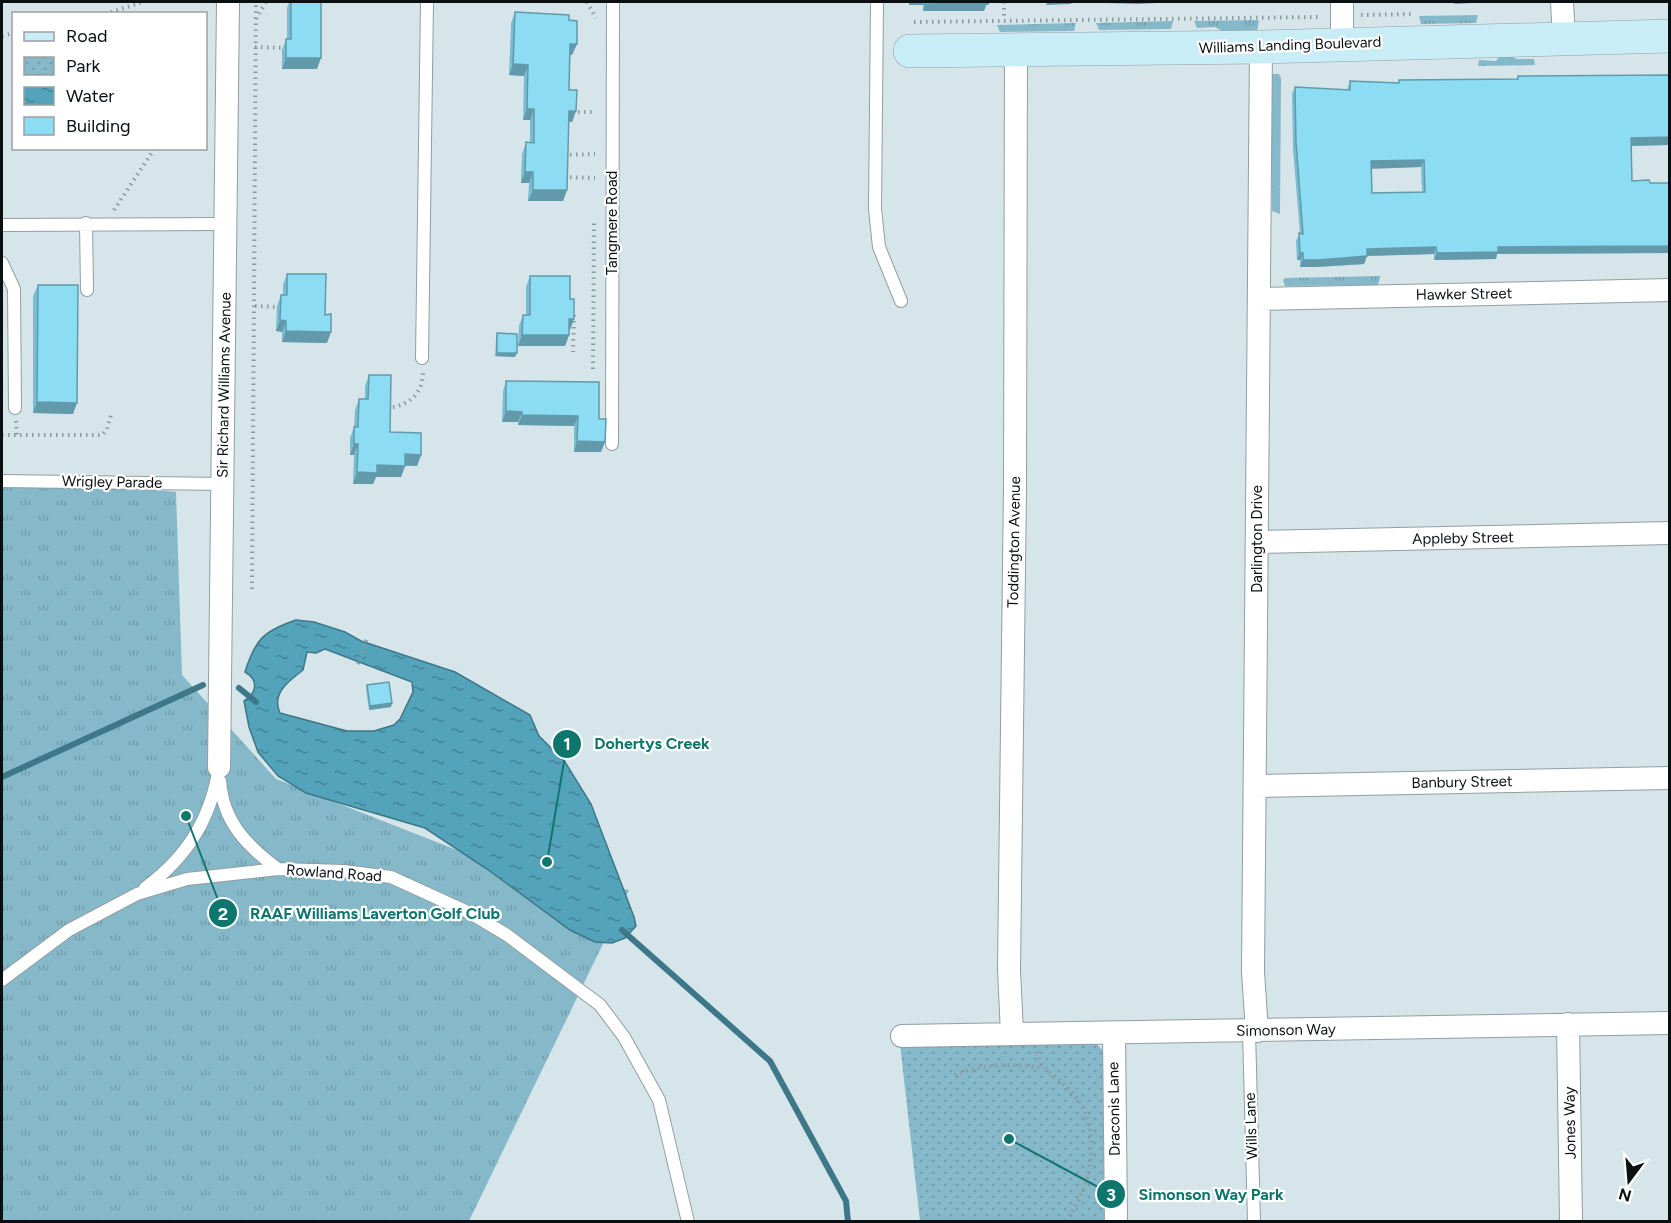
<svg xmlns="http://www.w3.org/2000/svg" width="1671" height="1223" viewBox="0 0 1671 1223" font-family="Figtree,sans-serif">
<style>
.grass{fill:url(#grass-tufts)}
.park{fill:url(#park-dots)}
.water{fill:url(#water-ripples);stroke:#3d7788;stroke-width:1.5;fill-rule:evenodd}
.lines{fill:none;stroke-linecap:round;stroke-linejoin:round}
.stream{stroke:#3d7788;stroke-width:6}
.lane-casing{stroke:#919ea3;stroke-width:14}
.street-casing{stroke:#919ea3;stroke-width:24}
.secondary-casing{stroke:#919ea3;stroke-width:34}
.path{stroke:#8e999d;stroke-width:4;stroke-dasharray:1.5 4.5;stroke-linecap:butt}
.lane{stroke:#fff;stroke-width:12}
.street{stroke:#fff;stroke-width:22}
.secondary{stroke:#c9edf7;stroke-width:33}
.wall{fill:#78bdd2;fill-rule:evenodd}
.shaded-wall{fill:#629aab}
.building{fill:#8cdcf4;stroke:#629aab;stroke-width:1.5;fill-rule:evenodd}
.labels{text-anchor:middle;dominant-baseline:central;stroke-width:4.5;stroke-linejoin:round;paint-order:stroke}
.street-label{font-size:15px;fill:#0a0f11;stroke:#fff}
.leader{fill:none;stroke:#0f766e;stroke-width:2}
.callout-dot{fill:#0f766e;stroke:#fff;stroke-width:2}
.mark-label{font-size:18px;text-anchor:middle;font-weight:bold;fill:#fff}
.callout-label{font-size:16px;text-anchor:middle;font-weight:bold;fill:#0f766e;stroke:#fff;stroke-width:4.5;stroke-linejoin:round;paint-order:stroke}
</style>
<defs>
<pattern id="grass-tufts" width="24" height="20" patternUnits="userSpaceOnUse" patternTransform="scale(1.5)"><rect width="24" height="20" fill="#85b9c9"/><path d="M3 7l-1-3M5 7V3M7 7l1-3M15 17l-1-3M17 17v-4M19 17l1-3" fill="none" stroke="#729eac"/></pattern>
<pattern id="park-dots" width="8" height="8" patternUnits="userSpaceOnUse" patternTransform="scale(1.5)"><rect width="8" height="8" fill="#85b9c9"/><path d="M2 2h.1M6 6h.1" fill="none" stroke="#729eac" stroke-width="1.8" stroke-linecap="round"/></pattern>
<pattern id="water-ripples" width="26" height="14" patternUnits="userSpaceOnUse" patternTransform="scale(1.5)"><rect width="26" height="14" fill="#53a4bb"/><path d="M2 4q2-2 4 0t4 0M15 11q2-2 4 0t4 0" fill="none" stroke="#438497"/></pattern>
</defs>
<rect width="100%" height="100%" fill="#d6e5ea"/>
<path class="grass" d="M 1478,15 L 1476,23 L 1421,24 L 1419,16 Z
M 1259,20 L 1257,33 L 1226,33 L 1215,27 L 1197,28 L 1194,21 Z
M 1173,21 L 1171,29 L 1099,30 L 1096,23 Z
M 1076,23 L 1074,31 L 1000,32 L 997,25 Z
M 1503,52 L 1508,52 L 1516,59 L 1534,59 L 1535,65 L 1478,66 L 1479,60 L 1496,61 Z
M 1272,74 L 1279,74 L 1281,78 L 1280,214 L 1272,211 Z
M 1380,276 L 1378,285 L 1285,286 L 1283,280 L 1285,278 Z
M 106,485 L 176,492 L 182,675 L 276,779 L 467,854 L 629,890 L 469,1221 L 2,1221 L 2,486 Z"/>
<path class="park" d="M 1096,1043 L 1104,1052 L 1108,1221 L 920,1221 L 900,1044 Z"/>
<path class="water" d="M 296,620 L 314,622 L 345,632 L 361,641 L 455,672 L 530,715 L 539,736 L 565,762 L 591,804 L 634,917 L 636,926 L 625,938 L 612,943 L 595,942 L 570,930 L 487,869 L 425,828 L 306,793 L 278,776 L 258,752 L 249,727 L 244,701 C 257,693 259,680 245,672 C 255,640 263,631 296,620 ZM 325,649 L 412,682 L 413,692 L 400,719 L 394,725 L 374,731 L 347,731 L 280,713 C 271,693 289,681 303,670 L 307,652 L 316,653 Z"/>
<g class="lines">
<path class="stream" d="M 239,688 L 256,702
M 2,777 L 203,685
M 622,930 L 770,1061 L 846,1201 L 848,1222"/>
<defs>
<path id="lane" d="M 877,2 L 875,209 L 879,247 L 901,301
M 86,223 L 87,290
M 2,225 L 226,224
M 2,263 L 14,289 L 15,408
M 422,358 L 427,2
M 612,444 L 613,2
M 2,481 L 223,484
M 220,781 C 223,822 247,846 278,869
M 145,888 C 187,857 211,819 219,767
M 2,980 L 69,930 L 137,894 L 187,879 L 278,869 L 343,871 L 391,877 L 472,914 L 507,935 L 600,1005 L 624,1037 L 659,1100 L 688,1222
M 1249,1031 L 1254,1222"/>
<path id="street" d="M 1342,2 L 1342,43
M 1562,2 L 1564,39
M 1259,299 L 1670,290
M 1257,542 L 1670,533
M 219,767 L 228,2
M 1255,786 L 1670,778
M 1568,1024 L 1571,1222
M 1257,1031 L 1253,972 L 1261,47
M 1012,1033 L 1009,970 L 1015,487 L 1016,50
M 1114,1033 L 1116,1222
M 902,1036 L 1670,1023"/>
<path id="secondary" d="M 910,51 L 1261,47 L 1670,36"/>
</defs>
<use href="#lane" class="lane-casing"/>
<use href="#street" class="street-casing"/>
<use href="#secondary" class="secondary-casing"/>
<path class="path" d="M 587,2 L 596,18
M 1004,2 L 1004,20
M 105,14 L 143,2
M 1361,15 L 1414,14
M 256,19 L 266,2
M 914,22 L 1321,17
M 2,36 L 14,33
M 255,47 L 286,48
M 572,112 L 595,112
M 564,155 L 595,154
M 564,177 L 595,178
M 114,210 L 155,148
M 255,306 L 277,307
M 570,313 L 574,313 L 573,352
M 593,369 L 594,223
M 387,408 C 409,406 423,394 423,371
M 16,421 L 17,436
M 2,435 L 102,435 L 107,429 L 111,415
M 252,589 L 256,2
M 358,664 L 367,638
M 1037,1052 C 1042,1072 1060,1078 1073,1093 C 1104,1127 1092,1188 1065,1222
M 955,1075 C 984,1063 1013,1064 1043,1068"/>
<use href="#lane" class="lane"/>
<use href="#street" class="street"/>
<use href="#secondary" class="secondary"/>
</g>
<path class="wall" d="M 289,2 L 321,2 L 317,69 L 282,69 L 282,50 L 286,39 L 287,39 L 287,8 Z
M 909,2 L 990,2 L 988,5 L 986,5 L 984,11 L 923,11 L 923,5 L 909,5 Z
M 515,12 L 569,20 L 577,44 L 572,55 L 570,55 L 569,90 L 576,111 L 572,122 L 568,122 L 567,190 L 563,201 L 528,201 L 529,183 L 521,183 L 522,154 L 526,142 L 530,143 L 530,120 L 523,120 L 524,76 L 509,75 L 511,23 Z
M 1670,75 L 1670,150 L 1669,150 L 1668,145 L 1631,146 L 1632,181 L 1650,183 L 1670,183 L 1670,253 L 1497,254 L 1496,259 L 1434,260 L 1434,254 L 1367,256 L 1364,264 L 1316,267 L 1300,267 L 1300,260 L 1297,260 L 1296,241 L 1300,233 L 1293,149 L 1292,94 L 1295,87 L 1347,90 L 1350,81 L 1398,83 L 1399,80 L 1517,79 L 1518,76 ZM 1421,167 L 1422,192 L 1372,193 L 1371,168 Z
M 287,274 L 325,315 L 327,343 L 282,342 L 282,332 L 276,331 L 277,306 L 281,295 L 283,295 L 283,285 Z
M 530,276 L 570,330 L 569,330 L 569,335 L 565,346 L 518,346 L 519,326 L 523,315 L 526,315 L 526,287 Z
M 38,285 L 73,414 L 33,413 L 33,296 Z
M 497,333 L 515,357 L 495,356 L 496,337 Z
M 369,375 L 390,432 L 421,455 L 417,466 L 405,466 L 401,477 L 376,477 L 373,484 L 353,484 L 354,455 L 350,455 L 350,438 L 354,427 L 355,410 L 359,399 L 365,399 L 365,386 Z
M 506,381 L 599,419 L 601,452 L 574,452 L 574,426 L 518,425 L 518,422 L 502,422 L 503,391 Z
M 367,685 L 391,707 L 369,710 L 366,689 Z"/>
<path class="shaded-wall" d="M 910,2 L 924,2 L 923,5 L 909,5 Z
M 990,2 L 988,5 L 986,5 L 984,11 L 923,11 L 925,4 Z
M 1048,2 L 1072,2 L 1071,4 L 1046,5 Z
M 1105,2 L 1156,2 L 1156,3 L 1139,4 L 1105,3 Z
M 1235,2 L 1289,2 L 1235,3 Z
M 1455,2 L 1474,2 L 1473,3 L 1454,4 Z
M 570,44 L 577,44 L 572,55 L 566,55 Z
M 286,58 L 321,58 L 317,69 L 282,69 Z
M 513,64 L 528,65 L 524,76 L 509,75 Z
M 527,109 L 534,109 L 530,120 L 523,120 Z
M 569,111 L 576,111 L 572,122 L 564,122 Z
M 1670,137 L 1668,145 L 1628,146 L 1631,138 Z
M 1424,160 L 1421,167 L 1368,169 L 1371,161 Z
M 525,172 L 533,172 L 529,183 L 521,183 Z
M 533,190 L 567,190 L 563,201 L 528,201 Z
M 1670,246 L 1670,253 L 1497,254 L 1496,259 L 1434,260 L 1437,253 L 1498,247 Z
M 1436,247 L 1434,254 L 1364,256 L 1367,249 Z
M 1300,253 L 1303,253 L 1300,260 L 1297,260 Z
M 1367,256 L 1364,264 L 1316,267 L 1300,267 L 1303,260 Z
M 569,319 L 574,319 L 570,330 L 565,330 Z
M 280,320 L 286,321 L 282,332 L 276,331 Z
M 286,331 L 331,332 L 327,343 L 282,342 Z
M 522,335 L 569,335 L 565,346 L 518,346 Z
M 497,353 L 517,353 L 515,357 L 495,356 Z
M 37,402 L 77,403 L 73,414 L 33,413 Z
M 506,411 L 522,412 L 518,422 L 502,422 Z
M 522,415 L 578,416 L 574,426 L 518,425 Z
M 577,441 L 605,442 L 601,452 L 574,452 Z
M 354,444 L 358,444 L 354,455 L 350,455 Z
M 405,454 L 421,455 L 417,466 L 401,465 Z
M 377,465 L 405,466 L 401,477 L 376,477 L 373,484 L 353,484 L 357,472 Z
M 392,703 L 391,707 L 369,710 L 370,706 Z"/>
<path class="building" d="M 291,2 L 321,2 L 321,58 L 286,58 L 286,39 L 291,39 Z
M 925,2 L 987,2 L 987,3 L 925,4 Z
M 515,12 L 569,15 L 569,20 L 577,21 L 577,44 L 570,44 L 569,90 L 577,90 L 576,111 L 569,111 L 567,190 L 533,190 L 533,172 L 525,172 L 526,142 L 534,143 L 534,109 L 527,109 L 528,65 L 513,64 Z
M 1670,75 L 1670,137 L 1631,138 L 1632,181 L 1649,180 L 1650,183 L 1670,183 L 1670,246 L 1498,247 L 1498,252 L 1437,253 L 1436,247 L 1367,249 L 1367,256 L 1318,260 L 1303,260 L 1303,253 L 1300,253 L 1299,233 L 1303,234 L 1296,142 L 1295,87 L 1350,90 L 1350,81 L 1399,83 L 1399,80 L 1518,79 L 1518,76 ZM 1424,160 L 1425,192 L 1372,193 L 1371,161 Z
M 287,274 L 326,274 L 325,315 L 331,314 L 331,332 L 286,331 L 286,321 L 280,320 L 281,295 L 287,295 Z
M 530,276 L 570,276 L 570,299 L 574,299 L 574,319 L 569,319 L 569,335 L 522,335 L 523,315 L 530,315 Z
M 38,285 L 78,285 L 77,403 L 37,402 Z
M 497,333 L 517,334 L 517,353 L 497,353 Z
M 369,375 L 391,375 L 390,432 L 421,433 L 421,455 L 405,454 L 405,466 L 377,465 L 377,473 L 357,472 L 358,444 L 354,444 L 354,427 L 358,427 L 359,399 L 368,399 Z
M 506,381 L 599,382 L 599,419 L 606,419 L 605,442 L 577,441 L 578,416 L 522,415 L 522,412 L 506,411 Z
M 389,682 L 392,703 L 370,706 L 367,685 Z"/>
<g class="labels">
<g class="street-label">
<text transform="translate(1290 45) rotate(-2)">Williams Landing Boulevard</text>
<text transform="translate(612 223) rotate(-90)">Tangmere Road</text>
<text transform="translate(1464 294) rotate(-1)">Hawker Street</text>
<text transform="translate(224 385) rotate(-89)">Sir Richard Williams Avenue</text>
<text transform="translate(112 482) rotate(1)">Wrigley Parade</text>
<text transform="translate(1463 538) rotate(-1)">Appleby Street</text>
<text transform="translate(1257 539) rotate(-90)">Darlington Drive</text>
<text transform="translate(1014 542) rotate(-89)">Toddington Avenue</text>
<text transform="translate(1462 782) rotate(-1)">Banbury Street</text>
<text transform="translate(334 873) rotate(4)">Rowland Road</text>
<text transform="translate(1286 1030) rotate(-1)">Simonson Way</text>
<text transform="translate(1114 1109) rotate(-91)">Draconis Lane</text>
<text transform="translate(1570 1123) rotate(-91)">Jones Way</text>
<text transform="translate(1251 1126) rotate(-92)">Wills Lane</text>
</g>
</g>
<path class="leader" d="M547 862L567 744M186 816L223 913M1009 1139L1111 1194"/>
<g class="callout-dot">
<circle cx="547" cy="862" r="6"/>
<circle cx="186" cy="816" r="6"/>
<circle cx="1009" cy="1139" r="6"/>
<circle cx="567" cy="744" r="15"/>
<circle cx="223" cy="913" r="15"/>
<circle cx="1111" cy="1194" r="15"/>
</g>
<g class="mark-label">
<text x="567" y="750">1</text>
<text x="223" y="920">2</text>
<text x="1111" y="1201">3</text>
</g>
<g class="callout-label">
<text x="652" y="749">Dohertys Creek</text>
<text x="375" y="919">RAAF Williams Laverton Golf Club</text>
<text x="1211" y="1200">Simonson Way Park</text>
</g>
<rect width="1671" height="1223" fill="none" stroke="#0a0f11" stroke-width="6"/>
<rect x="12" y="12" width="195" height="138" fill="#ffffff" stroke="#9d9fa0" stroke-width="1.5"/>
<rect x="24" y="32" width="30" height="9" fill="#c9edf7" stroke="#9d9fa0" stroke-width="1.5"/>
<text x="66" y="42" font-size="18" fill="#0a0f11">Road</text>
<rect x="24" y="57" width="30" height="18" fill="url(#park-dots)" stroke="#9d9fa0" stroke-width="1.5"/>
<text x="66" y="72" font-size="18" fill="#0a0f11">Park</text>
<rect x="24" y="87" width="30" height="18" fill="url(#water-ripples)" stroke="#9d9fa0" stroke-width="1.5"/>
<text x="66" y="102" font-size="18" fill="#0a0f11">Water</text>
<rect x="24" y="117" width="30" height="18" fill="#8cdcf4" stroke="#9d9fa0" stroke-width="1.5"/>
<text x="66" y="132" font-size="18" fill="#0a0f11">Building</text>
<g transform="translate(1629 1181) rotate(196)" stroke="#ffffff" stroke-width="4.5" paint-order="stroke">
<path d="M0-4.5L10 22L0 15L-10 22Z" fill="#0a0f11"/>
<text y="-9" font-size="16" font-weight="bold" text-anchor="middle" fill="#0a0f11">N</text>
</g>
</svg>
